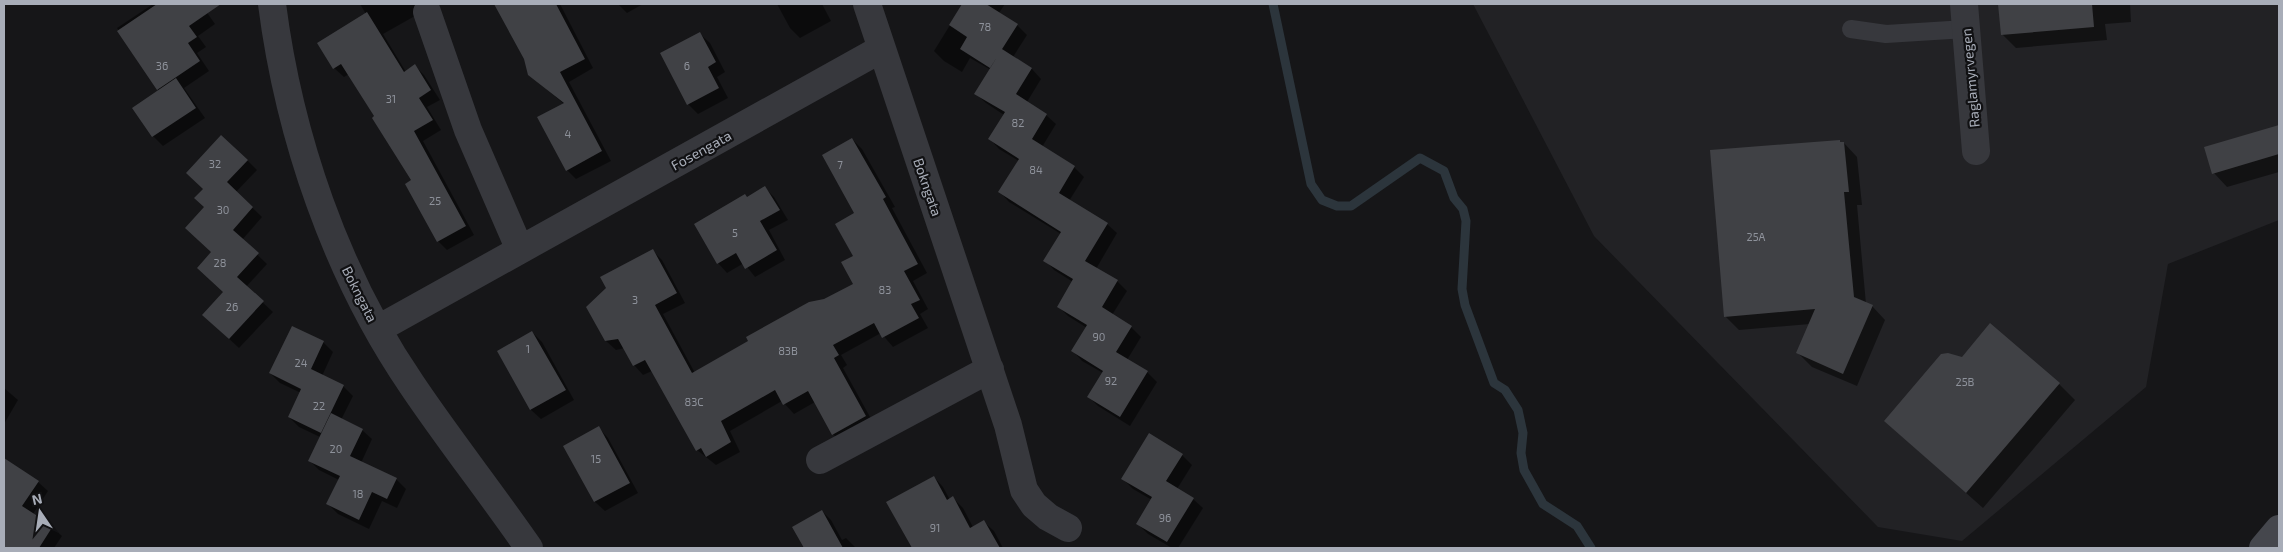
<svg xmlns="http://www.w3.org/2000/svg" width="2283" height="552" viewBox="0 0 2283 552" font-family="'Exo 2',sans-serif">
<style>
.built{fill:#222225}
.shadow{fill:#0007}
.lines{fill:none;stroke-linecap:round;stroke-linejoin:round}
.stream{stroke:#2c353c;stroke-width:9}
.building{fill:#404145}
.service{stroke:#37383d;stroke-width:18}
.minor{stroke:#37383d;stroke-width:28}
.secondary{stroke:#45474d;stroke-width:28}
.labels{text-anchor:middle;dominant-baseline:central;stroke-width:4.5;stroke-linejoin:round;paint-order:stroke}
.number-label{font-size:11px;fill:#8e929b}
.street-label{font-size:14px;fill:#a8adb8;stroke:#111113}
</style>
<rect width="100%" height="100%" fill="#161618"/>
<path class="built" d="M 1473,4 L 2279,4 L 2279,220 L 2168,264 L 2146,387 L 1962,541 L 1878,527 L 1594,236 Z"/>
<path class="shadow" d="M 153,4 L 201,4 L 215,24 L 198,36 L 206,47 L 197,53 L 209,71 L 184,88 L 205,118 L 163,146 L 153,136 L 134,108 L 159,91 L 117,28 Z
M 360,4 L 417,4 L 422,12 L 383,34 L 406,72 L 415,66 L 424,75 L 440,100 L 427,107 L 441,130 L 423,141 L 474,235 L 447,250 L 438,241 L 413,181 L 349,74 L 344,77 L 334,68 L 366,14 Z
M 496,4 L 560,4 L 593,68 L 569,82 L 611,161 L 576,179 L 567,170 L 564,104 L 529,74 L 525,58 Z
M 618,4 L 643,4 L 627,13 Z
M 777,4 L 822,4 L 831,21 L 800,38 L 790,28 Z
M 963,4 L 1005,4 L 999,13 L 1017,25 L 1027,35 L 1013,57 L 1032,69 L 1041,79 L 1027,102 L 1046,115 L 1056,124 L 1042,147 L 1074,167 L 1084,177 L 1069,201 L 1107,224 L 1117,233 L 1096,269 L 1117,281 L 1127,291 L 1112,315 L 1131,327 L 1141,337 L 1127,360 L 1147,372 L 1157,382 L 1130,426 L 1098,406 L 1089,397 L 1103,373 L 1082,361 L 1073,351 L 1087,328 L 1068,316 L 1058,306 L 1073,282 L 1054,270 L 1045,260 L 1061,234 L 1009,202 L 1000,192 L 1019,161 L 999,149 L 990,139 L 1004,115 L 986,103 L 976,94 L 991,70 L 970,58 L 962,72 L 944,61 L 934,51 Z
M 1999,4 L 2130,4 L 2131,22 L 2105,24 L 2107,40 L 2016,48 L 2002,34 Z
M 700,34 L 710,43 L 725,72 L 717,77 L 728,98 L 698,114 L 688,104 Z
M 2279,126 L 2279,172 L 2227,187 L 2214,173 L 2205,148 Z
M 852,139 L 862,149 L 895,207 L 892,208 L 927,273 L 913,281 L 928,309 L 920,314 L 928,328 L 893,347 L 881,333 L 841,355 L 847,365 L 843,368 L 875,426 L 842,444 L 833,434 L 815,402 L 794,414 L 782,401 L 730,431 L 740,452 L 716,465 L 697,450 L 652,371 L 643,375 L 634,365 L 625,348 L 616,350 L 606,341 L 653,251 L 662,260 L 685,303 L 663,314 L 695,373 L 855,284 L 856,213 Z
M 1844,143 L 1857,157 L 1862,205 L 1857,205 L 1866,304 L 1872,306 L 1885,320 L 1857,386 L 1812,367 L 1798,353 L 1810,324 L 1739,330 L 1725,316 L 1841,144 Z
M 247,160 L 257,170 L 236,192 L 262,217 L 242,240 L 267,264 L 246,287 L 273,312 L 239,348 L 213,324 L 224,292 L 213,253 L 206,207 L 196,198 Z
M 765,188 L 774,197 L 788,220 L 769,230 L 785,260 L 755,277 L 744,263 L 727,273 L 718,263 Z
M 532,332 L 542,342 L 574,400 L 541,419 L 531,410 L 499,351 Z
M 323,342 L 333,352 L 322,376 L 343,386 L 353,396 L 341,420 L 362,430 L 372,439 L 361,463 L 396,479 L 406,489 L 397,508 L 382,501 L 369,529 L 338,514 L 328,504 L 339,480 L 319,470 L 309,460 L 320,437 L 299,427 L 289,417 L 301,393 L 280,383 L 270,373 Z
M 2059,384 L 2075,400 L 1983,508 L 1885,421 Z
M 4,388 L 18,400 L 4,424 Z
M 599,428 L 608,438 L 638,493 L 605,511 L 595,502 L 565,446 Z
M 1182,455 L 1192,465 L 1177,489 L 1193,499 L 1203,508 L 1178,548 L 1172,548 L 1148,534 L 1138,524 L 1152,500 L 1133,489 L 1123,479 Z
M 4,459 L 38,482 L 48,491 L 33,514 L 52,527 L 62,536 L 54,548 L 4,548 L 4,537 L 9,528 L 4,525 Z
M 934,477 L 943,487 L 950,500 L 953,498 L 963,508 L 973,527 L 984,522 L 994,531 L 1003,548 L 912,548 L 887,503 Z
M 822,511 L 831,520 L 842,540 L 846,538 L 856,548 L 805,548 L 794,527 Z"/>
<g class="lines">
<path class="stream" d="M 1273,4 L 1311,184 L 1322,200 L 1337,206 L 1351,206 L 1420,158 L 1444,171 L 1454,198 L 1463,209 L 1466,221 L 1462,289 L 1465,305 L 1494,383 L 1505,390 L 1518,410 L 1523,433 L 1521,453 L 1524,470 L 1543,504 L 1577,526 L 1591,548"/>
</g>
<path class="building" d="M 157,4 L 221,4 L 189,26 L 197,37 L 188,43 L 200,61 L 157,90 L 117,31 Z
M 494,4 L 556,4 L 585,59 L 560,72 L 602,151 L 566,171 L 537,117 L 564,103 L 528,75 L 524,59 Z
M 962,4 L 986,4 L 1018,24 L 990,68 L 960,49 L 967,37 L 949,25 Z
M 1998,4 L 2092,4 L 2094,27 L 2001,35 Z
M 367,12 L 404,72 L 415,64 L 431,90 L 419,98 L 433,120 L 414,131 L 466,226 L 437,242 L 405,184 L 411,180 L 372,118 L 374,116 L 341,64 L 333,69 L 317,43 Z
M 700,32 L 716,62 L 708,67 L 719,88 L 687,105 L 660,53 Z
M 1002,49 L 1032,68 L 1016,94 L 1047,114 L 1032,139 L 1075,166 L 1059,193 L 1108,223 L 1085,261 L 1118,280 L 1102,307 L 1132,326 L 1116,352 L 1148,371 L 1120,417 L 1087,397 L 1103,371 L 1071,351 L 1087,325 L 1057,307 L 1073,279 L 1043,261 L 1061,232 L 998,192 L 1019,159 L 988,139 L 1005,112 L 974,94 Z
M 176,78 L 196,108 L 152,137 L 132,108 Z
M 2279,125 L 2279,154 L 2212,174 L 2204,147 Z
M 221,135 L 248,160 L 227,182 L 253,207 L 233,230 L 259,253 L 237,277 L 264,301 L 229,339 L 202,315 L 223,292 L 197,268 L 211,252 L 185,228 L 204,207 L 194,198 L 203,189 L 186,173 Z
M 852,138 L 886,197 L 883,199 L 918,264 L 904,271 L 920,300 L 911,304 L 919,318 L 882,338 L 874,323 L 833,345 L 839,355 L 834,358 L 866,416 L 832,435 L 808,391 L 783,405 L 775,390 L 721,421 L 731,442 L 706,457 L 701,448 L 696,451 L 645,360 L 633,366 L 618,339 L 605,341 L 586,307 L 606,288 L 600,277 L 653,249 L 677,293 L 655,305 L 692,373 L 748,341 L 746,337 L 809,302 L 824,299 L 853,284 L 841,262 L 853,256 L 835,224 L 854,213 L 822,155 Z
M 1840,140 L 1840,142 L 1844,142 L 1849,192 L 1844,192 L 1854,297 L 1873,305 L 1843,374 L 1796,353 L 1815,309 L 1724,317 L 1710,150 Z
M 765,186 L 780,210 L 760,221 L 777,250 L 745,269 L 736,253 L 717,264 L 694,224 L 745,194 L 747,197 Z
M 1990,323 L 2060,383 L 1966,493 L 1884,421 L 1941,354 L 1948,353 L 1962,357 Z
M 292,326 L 324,341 L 311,369 L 344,385 L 321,433 L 288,417 L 301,389 L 269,373 Z
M 532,331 L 566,390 L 530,410 L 497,351 Z
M 331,413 L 363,429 L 350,456 L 397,478 L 387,499 L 372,492 L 359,520 L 326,504 L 340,476 L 308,461 Z
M 599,426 L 630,483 L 594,502 L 563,446 Z
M 1149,433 L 1183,454 L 1166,481 L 1194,498 L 1167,542 L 1136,524 L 1152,497 L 1121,479 Z
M 4,458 L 39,481 L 22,506 L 53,526 L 39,548 L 4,548 Z
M 934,476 L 947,500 L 953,496 L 970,528 L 984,520 L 1000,548 L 912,548 L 886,502 Z
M 822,510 L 843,548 L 804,548 L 792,527 Z"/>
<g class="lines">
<path class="service" d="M 1851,29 L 1886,34 L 1966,29"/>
<path class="minor" d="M 272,4 C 289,136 336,274 412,385 C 449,440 491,493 529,548
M 867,4 L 1008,425 L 1024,490 L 1034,505 L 1048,517 L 1068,528
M 1964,4 L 1976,151
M 427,12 L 468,130 L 520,250
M 378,329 L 881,49
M 820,460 L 990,369"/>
<path class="secondary" d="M 2263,548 L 2279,529"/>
</g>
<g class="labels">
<g class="number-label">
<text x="985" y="26">78</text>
<text x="162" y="65">36</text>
<text x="687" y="65">6</text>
<text x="391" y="98">31</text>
<text x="1018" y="122">82</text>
<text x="568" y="133">4</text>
<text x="215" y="163">32</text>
<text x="840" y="164">7</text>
<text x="1036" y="169">84</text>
<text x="435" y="200">25</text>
<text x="223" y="209">30</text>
<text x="735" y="232">5</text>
<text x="1756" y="236">25A</text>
<text x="220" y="262">28</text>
<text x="885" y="289">83</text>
<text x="635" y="299">3</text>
<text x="232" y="306">26</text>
<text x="1099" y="336">90</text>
<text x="528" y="348">1</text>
<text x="788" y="350">83B</text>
<text x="301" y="362">24</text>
<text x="1111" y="380">92</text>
<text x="1965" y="381">25B</text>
<text x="694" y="401">83C</text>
<text x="319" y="405">22</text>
<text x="336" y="448">20</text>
<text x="596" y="458">15</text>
<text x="358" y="493">18</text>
<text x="1165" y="517">96</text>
<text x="935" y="527">91</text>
</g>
<g class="street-label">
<text transform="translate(1970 78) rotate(-95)">Raglamyrvegen</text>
<text transform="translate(701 150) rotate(-29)">Fosengata</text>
<text transform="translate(928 187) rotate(71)">Bokngata</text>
<text transform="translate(360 294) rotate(63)">Bokngata</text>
</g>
</g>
<rect width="2283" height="552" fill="none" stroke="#a8adb8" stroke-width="10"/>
<g transform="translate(40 512) rotate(347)" stroke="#111113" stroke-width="4" paint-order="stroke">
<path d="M0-4L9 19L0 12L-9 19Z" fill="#a8adb8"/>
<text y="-8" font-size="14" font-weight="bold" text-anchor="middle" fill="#a8adb8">N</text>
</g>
</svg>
